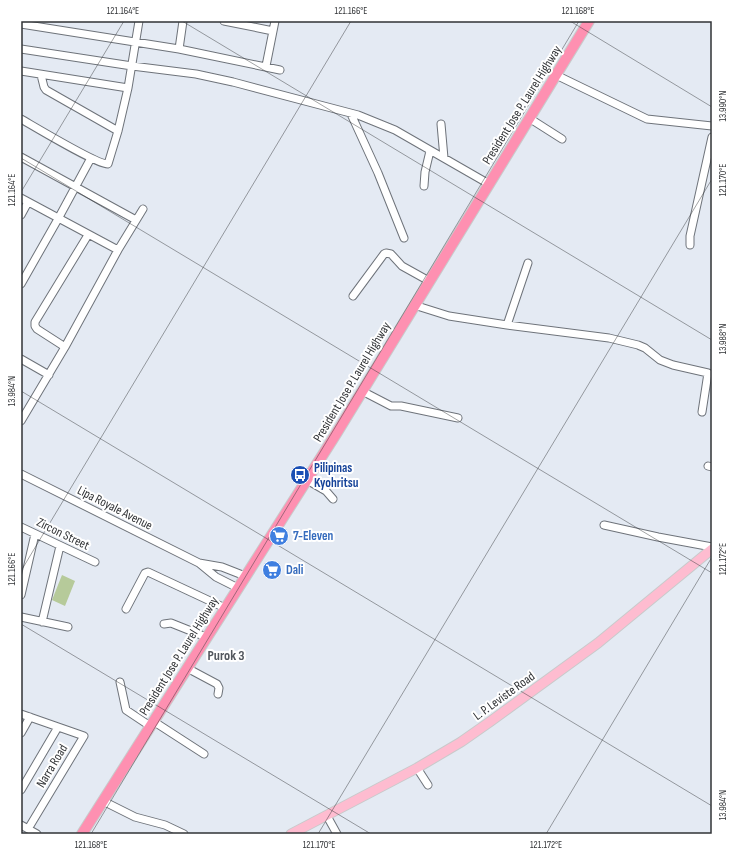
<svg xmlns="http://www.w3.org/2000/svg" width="733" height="855" viewBox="0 0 733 855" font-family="'Sofia Sans Condensed',sans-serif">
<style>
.green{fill:#b6ca9a}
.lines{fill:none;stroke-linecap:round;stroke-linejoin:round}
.minor-casing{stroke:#6e737a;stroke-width:9}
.major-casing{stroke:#c9cacb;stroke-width:11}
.highway-casing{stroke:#c9cacb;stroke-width:12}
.minor{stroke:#fff;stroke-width:7}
.major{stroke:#febcd0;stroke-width:9}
.highway{stroke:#fe90b1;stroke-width:10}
.ticks{fill:none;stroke:#313336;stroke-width:1;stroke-opacity:0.45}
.labels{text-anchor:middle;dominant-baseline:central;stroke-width:4;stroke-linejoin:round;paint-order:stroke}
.street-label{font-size:13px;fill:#313336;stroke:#fff}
.transit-label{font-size:13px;font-weight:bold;fill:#164399;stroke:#fff;text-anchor:start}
.shop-label{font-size:13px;font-weight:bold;fill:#366cbe;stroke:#fff;text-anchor:start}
.neighbourhood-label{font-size:14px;font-weight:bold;fill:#52575e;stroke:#fff}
.neatline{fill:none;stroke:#313336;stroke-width:1.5}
.ticks-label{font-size:10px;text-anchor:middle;fill:#313336}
</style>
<rect width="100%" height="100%" fill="#e4eaf3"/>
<path class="green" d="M 62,575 L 75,581 L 65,606 L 52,600 Z"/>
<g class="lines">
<defs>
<path id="minor" d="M 224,21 L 273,31
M 21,24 L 179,49 L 280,70
M 21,49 L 132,66 L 196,74 L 233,82 L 358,115 L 395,130 L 489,184
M 179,49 L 183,21
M 266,66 L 275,21
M 21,71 L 128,88
M 41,75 L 44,87 L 46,90 L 118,131
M 556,75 L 647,119 L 712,126
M 351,114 L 378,173 L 404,238
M 529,118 L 562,139
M 21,119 C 35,127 98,165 108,164 L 118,131 L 128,88 L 139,21
M 441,124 L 444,158
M 21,157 L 136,220
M 424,186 L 425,172 L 430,151
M 21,198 L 118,250
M 21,215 L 28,202
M 690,245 L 690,236 L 712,137
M 21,284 L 58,219 L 91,158
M 353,296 L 384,254 L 386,253 L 391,254 L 402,266 L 429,281
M 414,305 L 449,316 L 507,325 L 528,263
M 507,325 L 609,338 L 638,345 L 645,348 L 660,360 L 673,365 L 708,373 L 702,412
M 65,347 L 37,329 L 35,326 L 35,322 L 88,235
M 21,359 L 49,375
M 362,391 L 391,406 L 401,406 L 458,418
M 21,421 L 65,347 L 118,250 L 143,209
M 708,466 L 712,467
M 21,474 L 199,563 L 216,577 L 238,588
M 307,480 L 326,491 L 333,499
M 604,525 L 658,537 L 712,547
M 21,527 L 95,562
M 199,563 L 222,567 L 245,576
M 21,595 L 35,534
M 126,609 L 145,573 L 148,572 L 225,608
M 21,617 L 68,627
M 42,622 L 60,546
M 164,624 L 171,623 L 206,637
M 187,668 L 217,684 L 219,688 L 218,694
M 120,682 L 126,710 L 150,726
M 21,714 L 84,736 L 28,829
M 153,721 L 204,754
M 21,733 L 30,717
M 417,768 L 428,785
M 21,790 L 58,727
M 103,801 L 135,817 L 165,825 L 184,834
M 327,816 L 337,834
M 21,825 L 37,834"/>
<path id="major" d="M 291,834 L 417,768 L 461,742 L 491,721 L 598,643 L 712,549"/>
<path id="highway" d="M 82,834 L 336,434 L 589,21"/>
</defs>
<use href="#minor" class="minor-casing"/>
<use href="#major" class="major-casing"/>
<use href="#highway" class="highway-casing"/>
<use href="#minor" class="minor"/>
<use href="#major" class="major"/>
<use href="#highway" class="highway"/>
</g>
<path class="ticks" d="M 182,21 L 712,340M 570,21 L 712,107M 21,158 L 712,573M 21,192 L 124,21M 21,391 L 712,806M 21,571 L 351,21M 21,624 L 371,834M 91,834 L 579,21M 318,834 L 712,179M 546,834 L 712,557"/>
<defs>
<symbol id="bus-disc" viewBox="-11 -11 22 22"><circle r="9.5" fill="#1a4fb4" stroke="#fff"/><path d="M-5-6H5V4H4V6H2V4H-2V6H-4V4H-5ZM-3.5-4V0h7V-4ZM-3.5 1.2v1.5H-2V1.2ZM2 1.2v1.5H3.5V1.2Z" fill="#fff"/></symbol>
<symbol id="supermarket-disc" viewBox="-11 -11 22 22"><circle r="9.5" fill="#3f7fe0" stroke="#fff"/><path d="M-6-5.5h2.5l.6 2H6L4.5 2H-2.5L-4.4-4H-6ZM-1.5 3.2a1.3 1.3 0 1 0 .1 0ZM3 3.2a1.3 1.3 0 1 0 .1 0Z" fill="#fff"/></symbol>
</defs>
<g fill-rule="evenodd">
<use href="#bus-disc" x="289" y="464" width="22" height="22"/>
<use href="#supermarket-disc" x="268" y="525" width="22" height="22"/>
<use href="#supermarket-disc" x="261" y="559" width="22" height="22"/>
</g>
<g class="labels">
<g class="street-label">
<text transform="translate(522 105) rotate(-58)">President Jose P. Laurel Highway</text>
<text transform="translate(352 382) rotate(-59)">President Jose P. Laurel Highway</text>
<text transform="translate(115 508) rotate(27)">Lipa Royale Avenue</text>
<text transform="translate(63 534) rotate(26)">Zircon Street</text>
<text transform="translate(179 656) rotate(-58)">President Jose P. Laurel Highway</text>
<text transform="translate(504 696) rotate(-36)">L. P. Leviste Road</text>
<text transform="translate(52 766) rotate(-59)">Narra Road</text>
</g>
<g class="transit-label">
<text x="314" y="468">Pilipinas<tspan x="314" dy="15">Kyohritsu</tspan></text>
</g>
<g class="shop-label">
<text x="293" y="536">7-Eleven</text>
<text x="286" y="570">Dali</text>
</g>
<g class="neighbourhood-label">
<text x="226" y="655">Purok 3</text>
</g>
</g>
<rect width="733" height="855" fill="none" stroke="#ffffff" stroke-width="44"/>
<rect x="22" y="22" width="689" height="811" class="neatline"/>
<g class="ticks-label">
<text x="123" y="14">121.164°E</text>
<text x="351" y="14">121.166°E</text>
<text x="578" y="14">121.168°E</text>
<text transform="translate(722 106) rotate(-90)" y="4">13.990°N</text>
<text transform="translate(722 180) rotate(-90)" y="4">121.170°E</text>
<text transform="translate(11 190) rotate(-90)" y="4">121.164°E</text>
<text transform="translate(722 339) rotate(-90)" y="4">13.988°N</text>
<text transform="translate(11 391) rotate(-90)" y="4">13.984°N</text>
<text transform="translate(722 559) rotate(-90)" y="4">121.172°E</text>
<text transform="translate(11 569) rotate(-90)" y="4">121.166°E</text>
<text transform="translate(722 805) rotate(-90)" y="4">13.984°N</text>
<text x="91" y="848">121.168°E</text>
<text x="319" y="848">121.170°E</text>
<text x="546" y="848">121.172°E</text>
</g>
</svg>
